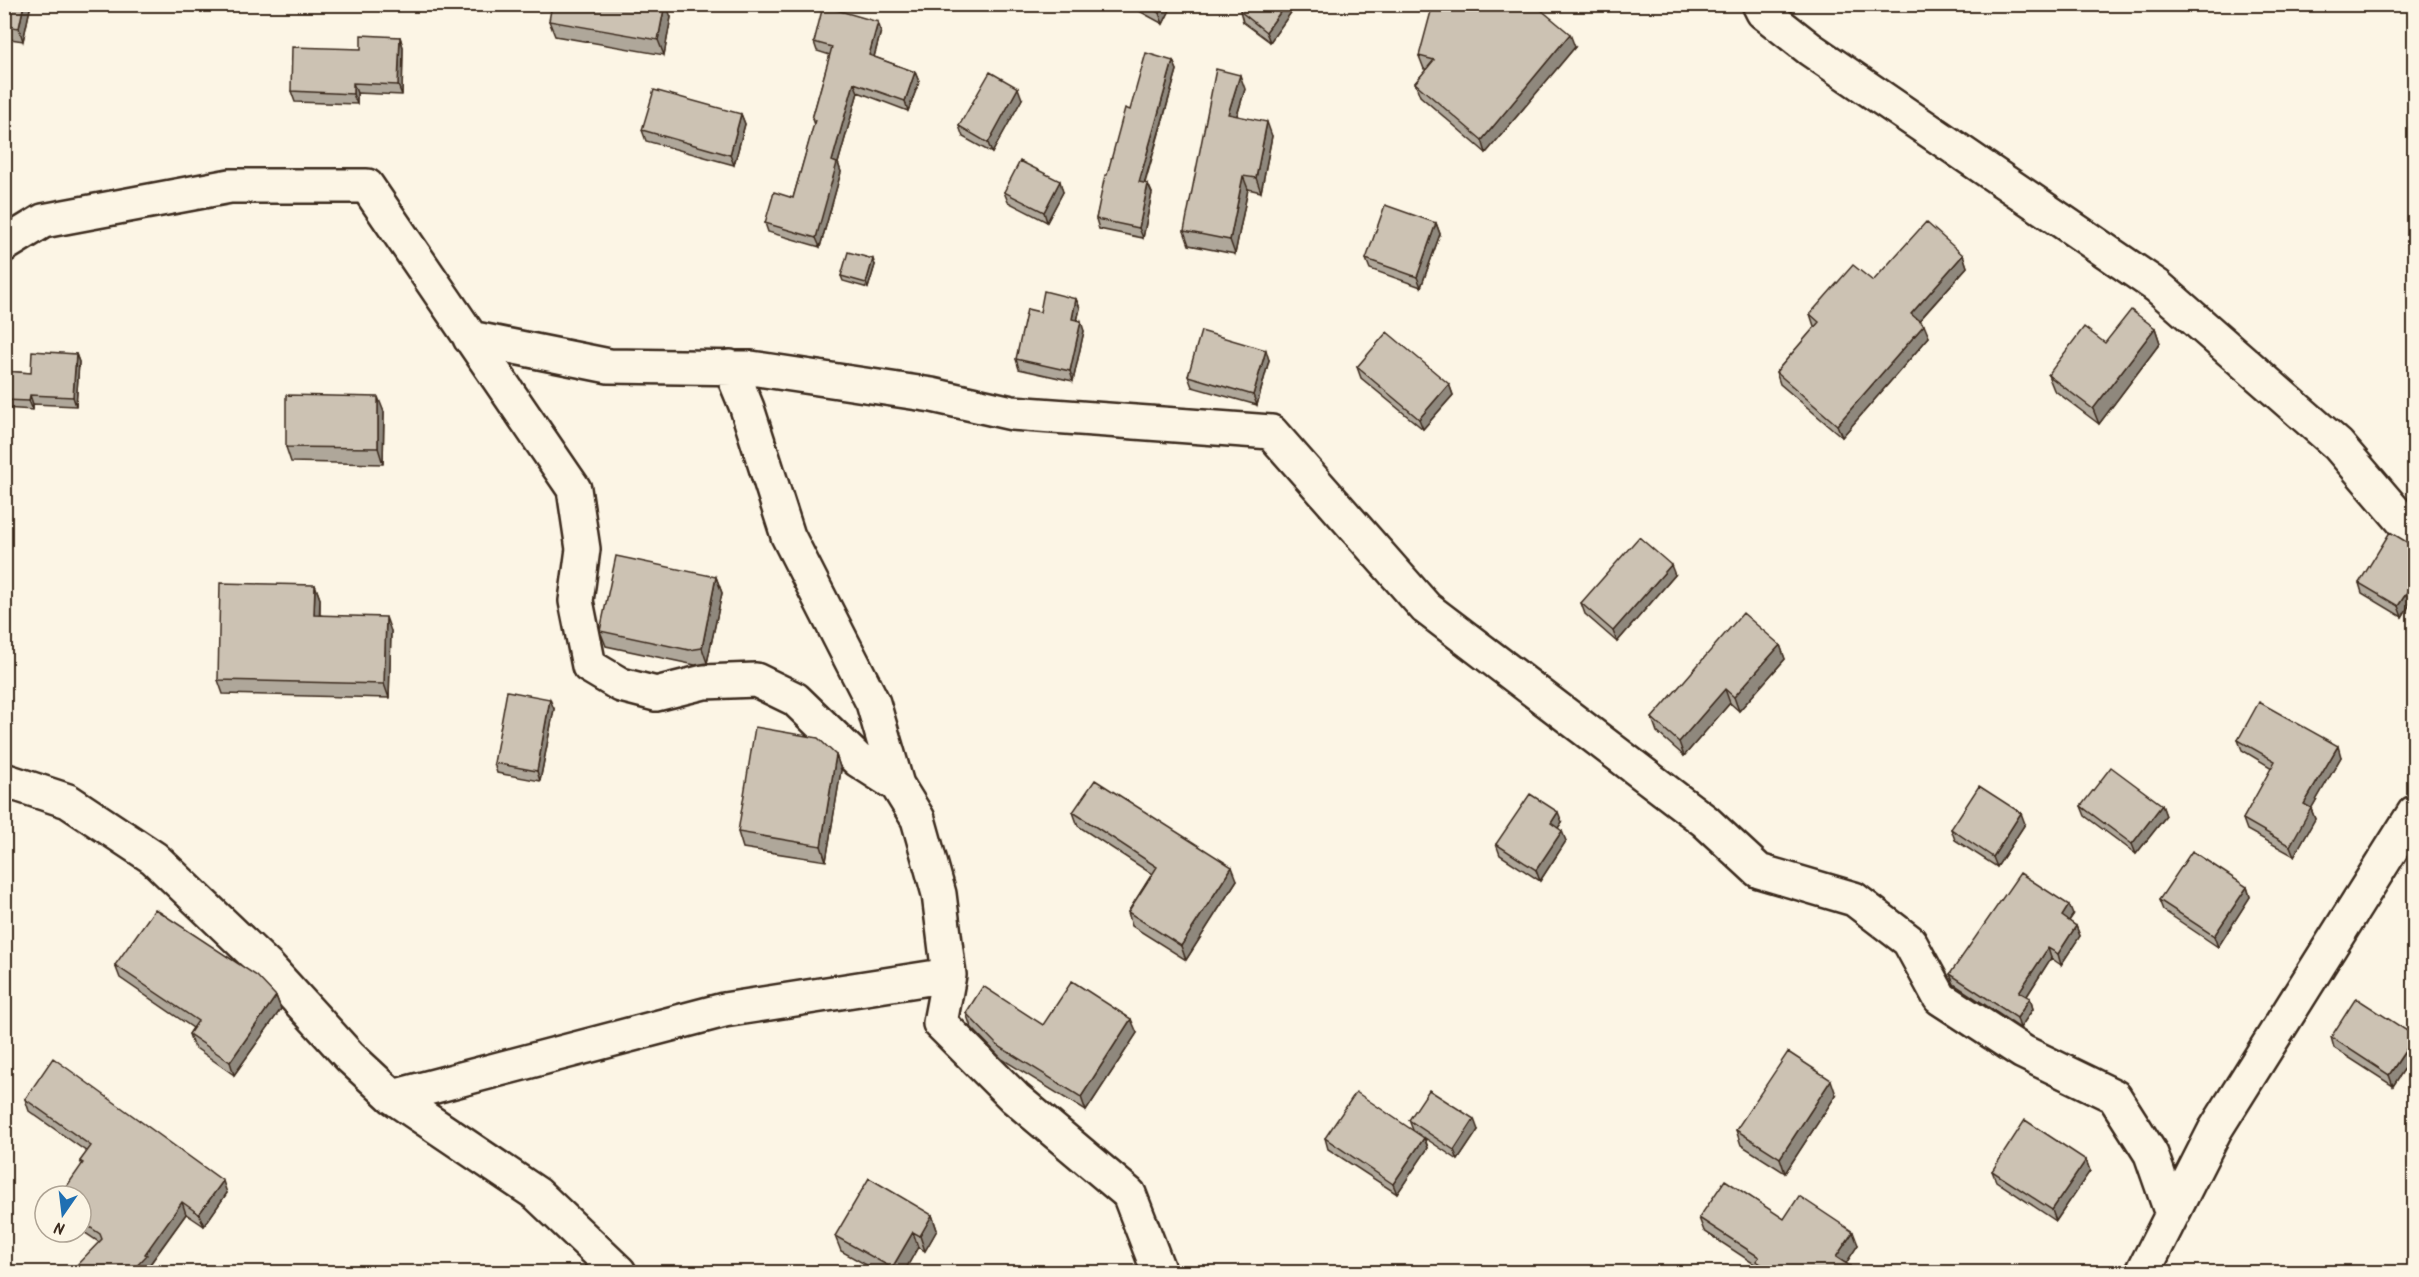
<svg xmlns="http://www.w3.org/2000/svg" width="2419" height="1277" viewBox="0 0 2419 1277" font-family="Kalam,sans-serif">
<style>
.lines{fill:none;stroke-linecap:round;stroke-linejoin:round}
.minor-casing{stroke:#3b2a1e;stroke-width:38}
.minor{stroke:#fcf5e5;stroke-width:33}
.wall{fill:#afa79a;stroke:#3b2a1e;stroke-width:1.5}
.shaded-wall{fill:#8f887d;stroke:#3b2a1e;stroke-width:1.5}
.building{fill:#ccc2b3;stroke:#3b2a1e;stroke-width:1.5}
</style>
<rect width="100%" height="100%" fill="#fcf5e5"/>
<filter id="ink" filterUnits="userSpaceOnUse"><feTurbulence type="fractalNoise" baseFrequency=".0167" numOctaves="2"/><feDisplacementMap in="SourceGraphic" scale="12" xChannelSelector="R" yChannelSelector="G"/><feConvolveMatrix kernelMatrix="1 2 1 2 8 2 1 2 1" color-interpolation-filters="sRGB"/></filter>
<g filter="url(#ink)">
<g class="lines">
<defs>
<path id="minor" d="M 1759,4 L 1763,12 L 1810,49 L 2157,286 L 2338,445 L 2414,534
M 4,245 L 43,221 L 230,186 L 367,186 L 574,489 L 583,549 L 576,601 L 589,666 L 621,685 L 656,694 L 704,682 L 756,680 L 795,699 L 858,760 L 897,785 L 918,819 L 939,894 L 949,975 L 940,1023 L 1015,1098 L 1129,1194 L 1159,1272
M 470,338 L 609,366 L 751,368 L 932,395 L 1012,413 L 1271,432 L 1426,608 L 1705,821 L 1759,871 L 1854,899 L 1909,941 L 1940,998 L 2023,1052 L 2114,1096 L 2151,1154 L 2172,1214
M 730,367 L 747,408 L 788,536 L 873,703 L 897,785
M 4,780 L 68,801 L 154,858 L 269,968 L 350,1057 L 393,1097 L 537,1194 L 619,1272
M 393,1097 L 724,1010 L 949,975
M 2143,1272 L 2215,1130 L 2414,813"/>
</defs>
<use href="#minor" class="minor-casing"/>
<use href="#minor" class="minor"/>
</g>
<path class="wall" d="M 4,4 L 31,4 L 23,41 L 4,38 Z
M 1130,4 L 1173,4 L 1163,24 L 1130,6 Z
M 1297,4 L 1270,42 L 1243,22 L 1240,11 Z
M 671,17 L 664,55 L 555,36 L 549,21 Z
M 881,31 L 874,57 L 915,72 L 919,82 L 908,111 L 858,92 L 838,163 L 841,172 L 820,247 L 768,232 L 765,223 L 793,198 L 814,125 L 812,119 L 830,55 L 817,51 L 814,42 Z
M 400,37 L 403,47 L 402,95 L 357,93 L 357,104 L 295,102 L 291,91 L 361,49 Z
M 1575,47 L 1486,153 L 1420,96 L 1415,83 L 1427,69 L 1424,69 L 1419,56 Z
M 1173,61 L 1177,70 L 1145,183 L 1148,184 L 1152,193 L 1143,238 L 1099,229 L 1096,219 L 1107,175 L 1130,110 Z
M 1245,89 L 1237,116 L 1272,136 L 1261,192 L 1248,189 L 1235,254 L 1189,245 L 1184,231 Z
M 1022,99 L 992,153 L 963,137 L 959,126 Z
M 741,114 L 745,124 L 734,165 L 646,141 L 642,130 Z
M 1004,192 L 1063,192 L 1047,222 L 1008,202 Z
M 1436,223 L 1440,234 L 1421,287 L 1370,269 L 1366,259 Z
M 1963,255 L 1967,267 L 1919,321 L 1929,337 L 1842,437 L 1780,384 L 1776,372 L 1815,327 L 1814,326 L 1810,314 Z
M 875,265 L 868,288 L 843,281 L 841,276 Z
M 1076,299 L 1080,308 L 1077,321 L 1084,331 L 1073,381 L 1019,369 L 1016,359 L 1040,312 Z
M 2155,328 L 2160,343 L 2099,424 L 2054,390 L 2048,375 L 2105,343 Z
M 76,354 L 79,362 L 76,406 L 33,404 L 33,410 L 4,408 L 4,371 L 31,373 Z
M 1269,360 L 1257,405 L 1192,387 L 1188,376 Z
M 1357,367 L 1449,384 L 1453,395 L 1423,429 L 1361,378 Z
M 384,412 L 383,464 L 291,462 L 286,447 Z
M 2415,547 L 2415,596 L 2402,617 L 2362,593 L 2359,583 Z
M 1675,575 L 1617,642 L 1585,614 L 1581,603 Z
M 716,577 L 722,593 L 707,663 L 695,665 L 606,646 L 600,631 Z
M 315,585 L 320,599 L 320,615 L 391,631 L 389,698 L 223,694 L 218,680 Z
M 1780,645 L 1785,659 L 1739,711 L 1730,703 L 1684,756 L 1657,732 L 1652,718 Z
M 554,709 L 540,781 L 497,773 L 494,763 Z
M 2238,740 L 2341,757 L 2311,809 L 2315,819 L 2294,856 L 2247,830 L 2243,819 L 2272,768 L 2242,750 Z
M 836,755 L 841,770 L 826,861 L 743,848 L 738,832 Z
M 2162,805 L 2166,816 L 2136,854 L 2085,816 L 2081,806 Z
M 1073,812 L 1237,880 L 1186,960 L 1132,926 L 1128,912 L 1152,874 L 1078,826 Z
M 1562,822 L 1558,828 L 1566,841 L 1540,881 L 1500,855 L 1496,844 Z
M 2025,824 L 1997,867 L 1955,840 L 1951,829 Z
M 2247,887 L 2250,897 L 2218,947 L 2163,910 L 2159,900 Z
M 2073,915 L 2069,921 L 2076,926 L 2080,936 L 2061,965 L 2051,958 L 2027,996 L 2030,998 L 2033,1009 L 2020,1028 L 1954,984 L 1950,974 Z
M 115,965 L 276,996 L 281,1009 L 234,1075 L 193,1046 L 189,1034 L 193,1028 L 120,978 Z
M 966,1013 L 1043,1025 L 1137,1033 L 1086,1111 L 1002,1059 L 971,1027 Z
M 2415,1036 L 2415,1053 L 2393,1086 L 2334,1048 L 2331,1037 Z
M 1836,1095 L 1785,1173 L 1741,1145 L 1736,1130 Z
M 25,1099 L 227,1193 L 204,1226 L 186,1214 L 150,1264 L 151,1267 L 99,1242 L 81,1230 L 82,1165 L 80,1161 L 87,1152 L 29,1111 Z
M 1409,1120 L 1478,1130 L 1458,1160 L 1425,1138 L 1428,1148 L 1397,1194 L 1328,1149 L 1325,1138 L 1413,1130 Z
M 2086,1160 L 2090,1171 L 2056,1221 L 1996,1181 L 1992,1171 Z
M 932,1215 L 937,1230 L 925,1251 L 918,1247 L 904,1272 L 879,1272 L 841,1251 L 835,1236 Z
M 1699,1218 L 1784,1219 L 1858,1245 L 1846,1263 L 1852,1272 L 1760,1272 L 1759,1267 L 1704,1231 Z"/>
<path class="shaded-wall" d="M 24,4 L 31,4 L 23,41 L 19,28 Z
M 665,4 L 666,4 L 671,17 L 664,55 L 658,40 Z
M 1164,4 L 1173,4 L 1163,24 L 1159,13 Z
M 1286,4 L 1297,4 L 1270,42 L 1266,32 Z
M 878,22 L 881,31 L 872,64 L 869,55 Z
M 1570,34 L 1575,47 L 1486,153 L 1482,140 Z
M 400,37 L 403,47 L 402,95 L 398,85 Z
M 1173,61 L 1177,70 L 1142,191 L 1139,182 Z
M 915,72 L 919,82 L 908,111 L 905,101 Z
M 1240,75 L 1245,89 L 1233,128 L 1228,114 Z
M 353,83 L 357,93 L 357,104 L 353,94 Z
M 854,83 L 858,92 L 838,163 L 841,172 L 820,247 L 816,238 L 832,161 Z
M 1018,88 L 1022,99 L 992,153 L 988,143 Z
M 741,114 L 745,124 L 734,165 L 730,155 Z
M 1267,122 L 1272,136 L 1261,192 L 1256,178 Z
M 1243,176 L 1248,189 L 1235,254 L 1230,240 Z
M 1060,181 L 1063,192 L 1047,222 L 1044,212 Z
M 1148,184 L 1152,193 L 1143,238 L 1139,228 Z
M 1436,223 L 1440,234 L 1421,287 L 1417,277 Z
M 1963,255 L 1967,267 L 1915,325 L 1911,314 Z
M 873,259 L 875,265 L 868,288 L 866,283 Z
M 1076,299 L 1080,308 L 1075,329 L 1072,319 Z
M 1081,321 L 1084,331 L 1073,381 L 1070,371 Z
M 1924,325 L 1929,337 L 1842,437 L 1837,425 Z
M 2155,328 L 2160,343 L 2099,424 L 2093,409 Z
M 1266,350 L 1269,360 L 1257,405 L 1253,395 Z
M 76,354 L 79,362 L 76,406 L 73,397 Z
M 1449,384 L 1453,395 L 1423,429 L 1419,419 Z
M 30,395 L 33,404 L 33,410 L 29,401 Z
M 378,397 L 384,412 L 383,464 L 378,448 Z
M 1671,565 L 1675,575 L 1617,642 L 1613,631 Z
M 716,577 L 722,593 L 707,663 L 702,648 Z
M 2415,580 L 2415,596 L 2402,617 L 2398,606 Z
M 315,585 L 320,599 L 319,629 L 314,615 Z
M 386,617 L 391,631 L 389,698 L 384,684 Z
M 1780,645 L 1785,659 L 1739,711 L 1734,697 Z
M 1725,689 L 1730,703 L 1684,756 L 1679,742 Z
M 550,699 L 554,709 L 540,781 L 537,771 Z
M 2338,746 L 2341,757 L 2311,809 L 2315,819 L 2294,856 L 2290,846 L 2304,804 Z
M 836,755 L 841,770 L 826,861 L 821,846 Z
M 2162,805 L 2166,816 L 2136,854 L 2132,844 Z
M 1558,812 L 1562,822 L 1554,834 L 1551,823 Z
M 2021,813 L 2025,824 L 1997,867 L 1993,857 Z
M 1562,831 L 1566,841 L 1540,881 L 1536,870 Z
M 1232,867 L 1237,880 L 1186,960 L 1181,946 Z
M 2247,887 L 2250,897 L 2218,947 L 2214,936 Z
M 2069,905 L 2073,915 L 2065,926 L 2062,916 Z
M 2076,926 L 2080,936 L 2061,965 L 2058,954 Z
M 2048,948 L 2051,958 L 2023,1002 L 2019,992 Z
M 276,996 L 281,1009 L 234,1075 L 230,1062 Z
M 2030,998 L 2033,1009 L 2020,1028 L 2017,1018 Z
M 1131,1019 L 1137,1033 L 1086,1111 L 1081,1097 Z
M 2415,1037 L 2415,1053 L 2393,1086 L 2389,1075 Z
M 1831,1080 L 1836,1095 L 1785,1173 L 1780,1158 Z
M 1474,1119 L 1478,1130 L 1458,1160 L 1454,1150 Z
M 1424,1138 L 1428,1148 L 1397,1194 L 1393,1184 Z
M 2086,1160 L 2090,1171 L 2056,1221 L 2052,1210 Z
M 223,1181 L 227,1193 L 204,1226 L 199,1214 Z
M 182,1202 L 186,1214 L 150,1264 L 151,1267 L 146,1272 L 131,1272 Z
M 932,1215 L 937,1230 L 925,1251 L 920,1236 Z
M 913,1232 L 918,1247 L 904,1272 L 893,1272 L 892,1268 Z
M 1853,1232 L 1858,1245 L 1841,1271 L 1836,1257 Z
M 1850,1266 L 1852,1272 L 1846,1272 Z"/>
<path class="building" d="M 4,4 L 24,4 L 19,28 L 4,26 Z
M 552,4 L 665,4 L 658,40 L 549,21 Z
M 1143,4 L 1164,4 L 1159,13 Z
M 1245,4 L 1286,4 L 1266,32 L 1240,11 Z
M 1433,4 L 1534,4 L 1570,34 L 1482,140 L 1415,83 L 1434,60 L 1419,56 Z
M 823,6 L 878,22 L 869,55 L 915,72 L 905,101 L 854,83 L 832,161 L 837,163 L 816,238 L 765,223 L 774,192 L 793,198 L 815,120 L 812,119 L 832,47 L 814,42 Z
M 361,35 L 400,37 L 398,85 L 353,83 L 353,94 L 291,91 L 292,47 L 361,49 Z
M 1146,53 L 1173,61 L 1139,182 L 1148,184 L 1139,228 L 1096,219 L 1105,175 L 1107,175 L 1125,108 L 1130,110 Z
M 1216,69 L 1240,75 L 1228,114 L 1267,122 L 1256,178 L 1243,176 L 1230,240 L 1184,231 Z
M 990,72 L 1018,88 L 988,143 L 959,126 Z
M 654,90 L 741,114 L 730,155 L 642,130 Z
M 1020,161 L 1060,181 L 1044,212 L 1004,192 Z
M 1385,205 L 1436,223 L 1417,277 L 1366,259 Z
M 1926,222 L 1963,255 L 1911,314 L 1924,325 L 1837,425 L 1776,372 L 1819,322 L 1810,314 L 1853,265 L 1873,281 Z
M 848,252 L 873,259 L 866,283 L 841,276 Z
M 1044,291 L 1076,299 L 1072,319 L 1081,321 L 1070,371 L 1016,359 L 1027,309 L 1040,312 Z
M 2131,310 L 2155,328 L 2093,409 L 2048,375 L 2084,327 L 2105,343 Z
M 1201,331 L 1266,350 L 1253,395 L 1188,376 Z
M 1387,332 L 1449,384 L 1419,419 L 1357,367 Z
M 32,351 L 76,354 L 73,397 L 30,395 L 29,401 L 4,400 L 4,371 L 31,373 Z
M 286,395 L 378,397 L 378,448 L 286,447 Z
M 2390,532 L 2415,547 L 2415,580 L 2398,606 L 2359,583 Z
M 1639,537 L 1671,565 L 1613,631 L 1581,603 Z
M 616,556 L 716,577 L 702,648 L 689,650 L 600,631 Z
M 220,583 L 315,585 L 314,615 L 386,617 L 384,684 L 218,680 Z
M 1743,613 L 1780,645 L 1734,697 L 1725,689 L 1679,742 L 1652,718 Z
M 507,691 L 550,699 L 537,771 L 494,763 Z
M 2259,702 L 2338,746 L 2304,804 L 2311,808 L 2290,846 L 2243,819 L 2275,761 L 2238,740 Z
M 755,727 L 818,738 L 836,755 L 821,846 L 738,832 Z
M 2111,767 L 2162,805 L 2132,844 L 2081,806 Z
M 1095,780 L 1232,867 L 1181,946 L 1128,912 L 1157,867 L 1073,812 Z
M 1979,786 L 2021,813 L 1993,857 L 1951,829 Z
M 1530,794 L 1558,812 L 1551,823 L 1562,831 L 1536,870 L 1496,844 Z
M 2192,851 L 2247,887 L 2214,936 L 2159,900 Z
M 2020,873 L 2069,905 L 2062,916 L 2076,926 L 2058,954 L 2048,948 L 2019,992 L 2030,998 L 2017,1018 L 1950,974 Z
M 155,909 L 257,976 L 276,996 L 230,1062 L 189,1034 L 198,1021 L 115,965 Z
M 1072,981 L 1131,1019 L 1081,1097 L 997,1045 L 966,1013 L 983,986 L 1043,1025 Z
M 2356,998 L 2415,1036 L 2389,1075 L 2331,1037 Z
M 1788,1052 L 1831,1080 L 1780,1158 L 1736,1130 Z
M 53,1058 L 223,1181 L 199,1214 L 182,1202 L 145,1254 L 147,1255 L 131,1272 L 70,1272 L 102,1239 L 100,1234 L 81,1221 L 81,1196 L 60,1196 L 83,1163 L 80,1161 L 91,1146 L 25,1099 Z
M 1429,1090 L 1474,1119 L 1454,1150 L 1409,1120 Z
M 1356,1092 L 1424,1138 L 1393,1184 L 1325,1138 Z
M 2025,1120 L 2086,1160 L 2052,1210 L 1992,1171 Z
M 869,1178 L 932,1215 L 920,1236 L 913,1232 L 892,1268 L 835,1236 Z
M 1725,1180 L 1784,1219 L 1799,1196 L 1853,1232 L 1836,1257 L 1850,1266 L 1846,1272 L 1774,1272 L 1756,1261 L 1759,1257 L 1699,1218 Z"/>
</g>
<rect width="2419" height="1277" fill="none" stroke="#fcf5e5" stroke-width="24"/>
<rect x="12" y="12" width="2395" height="1253" fill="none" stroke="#3b2a1e" stroke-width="2" filter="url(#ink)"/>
<g transform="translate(63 1214) rotate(194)"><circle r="28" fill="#fcf5e5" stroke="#afa495" stroke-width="1.5"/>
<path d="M0-4.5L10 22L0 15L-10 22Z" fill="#1f6fb2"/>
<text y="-9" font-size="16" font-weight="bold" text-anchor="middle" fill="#3b2a1e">N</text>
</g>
</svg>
